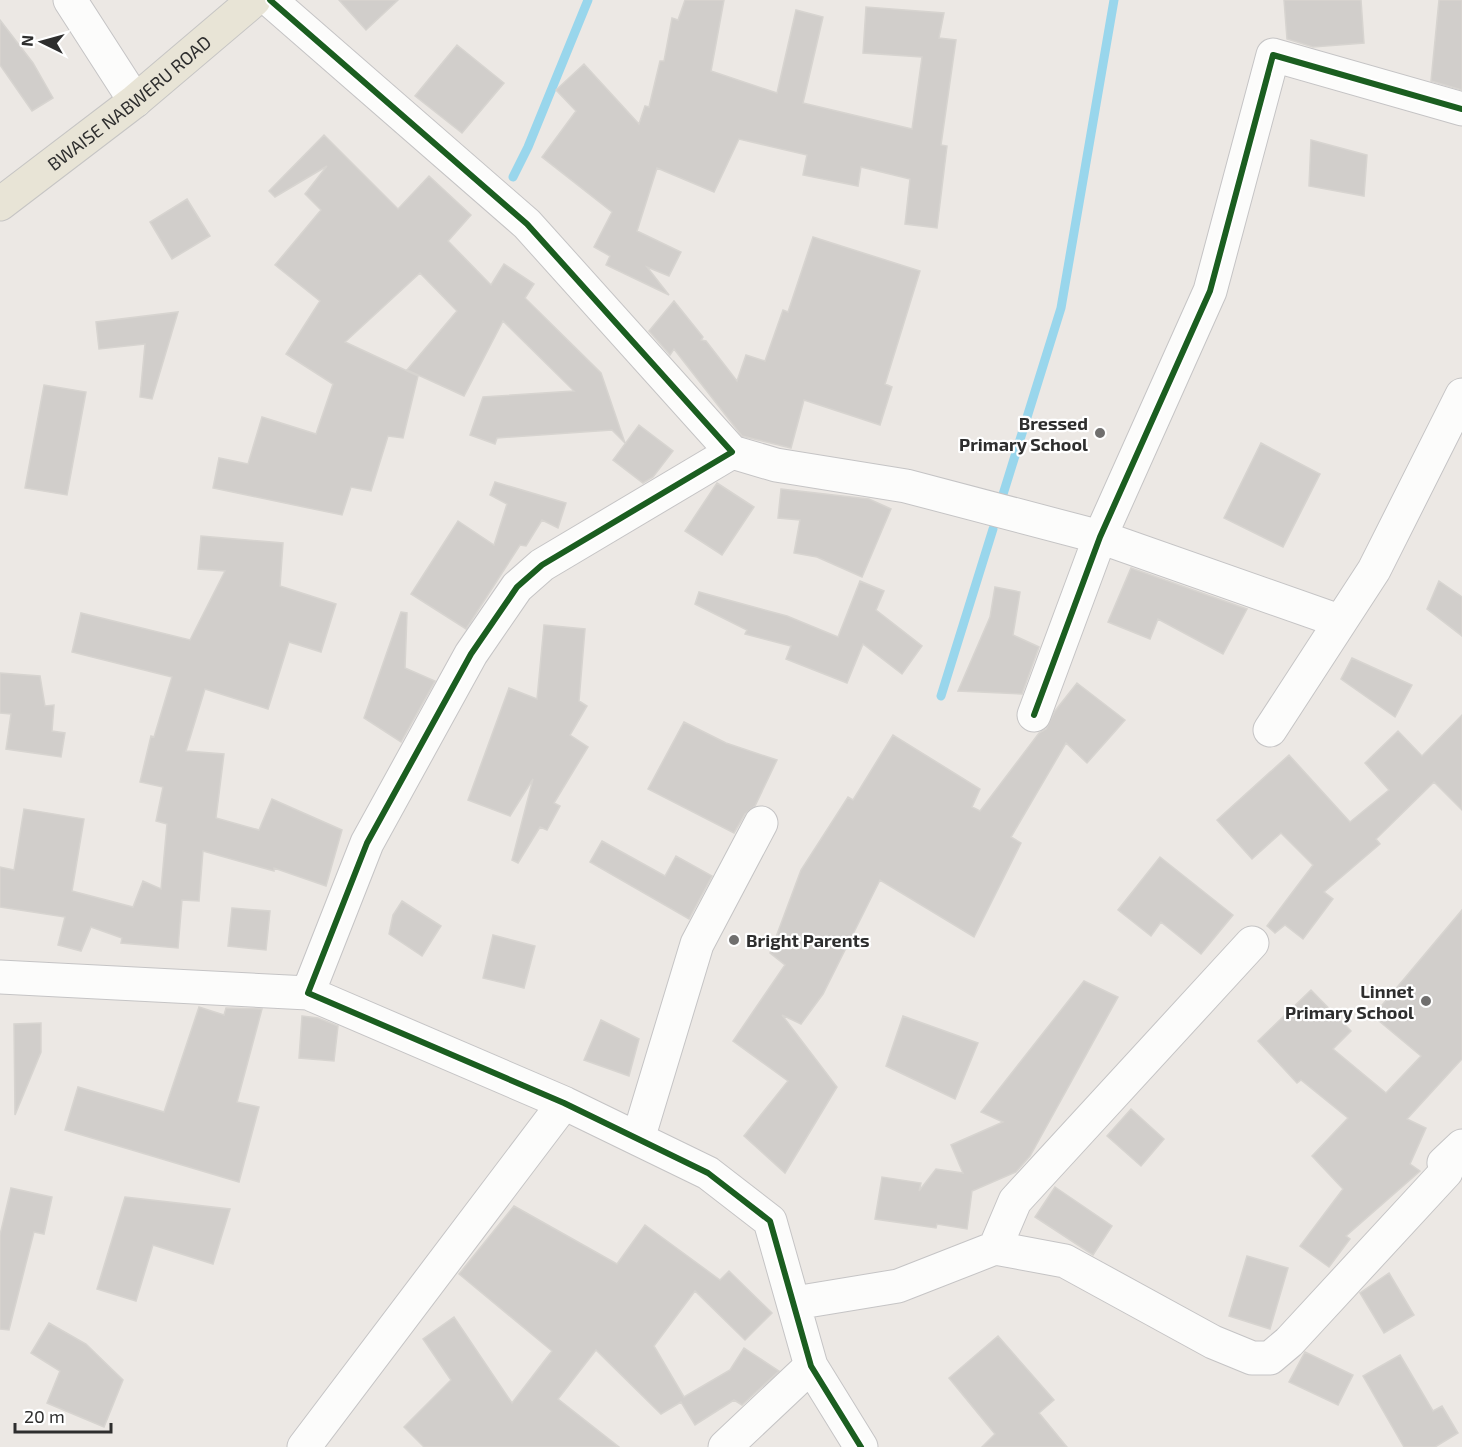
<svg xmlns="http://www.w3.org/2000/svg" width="1462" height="1447" viewBox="0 0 1462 1447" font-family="'Exo 2',sans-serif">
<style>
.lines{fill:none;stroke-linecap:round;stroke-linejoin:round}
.stream{stroke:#99d6ec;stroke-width:9}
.building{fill:#d1cecb;stroke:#d7d4d0;stroke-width:1.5}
.minor-casing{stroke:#c5c4c5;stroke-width:35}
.major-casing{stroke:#c6c5c4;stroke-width:35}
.minor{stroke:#fcfcfb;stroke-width:33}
.major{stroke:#e8e4d6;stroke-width:33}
.cycleway-casing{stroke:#fff;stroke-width:10}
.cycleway{stroke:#1b5e20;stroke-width:6}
.poi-dot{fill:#706f6e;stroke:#fff;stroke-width:2}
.labels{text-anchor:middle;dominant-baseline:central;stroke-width:4.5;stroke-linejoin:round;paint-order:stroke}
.street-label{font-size:18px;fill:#2e2e2e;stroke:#fff}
.poi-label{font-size:18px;font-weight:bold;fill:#2e2e2e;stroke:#fff;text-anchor:end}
</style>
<rect width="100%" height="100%" fill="#ece8e4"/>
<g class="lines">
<path class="stream" d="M 513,177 L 528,147 L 588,0
M 1000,504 L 1061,308 L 1114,0
M 941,696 L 993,529"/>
</g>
<path class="building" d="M 339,0 L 398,0 L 366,30 Z
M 685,0 L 724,0 L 711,71 L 777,93 L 796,10 L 823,17 L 803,103 L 912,129 L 922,57 L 863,53 L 866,7 L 944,13 L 939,38 L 956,40 L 941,145 L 947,146 L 937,228 L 905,224 L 910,179 L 861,167 L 858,186 L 803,175 L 807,155 L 739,139 L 714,192 L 657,168 L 637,231 L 681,252 L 669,276 L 647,267 L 669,295 L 606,265 L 610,256 L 594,247 L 612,212 L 542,157 L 576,111 L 556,90 L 584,64 L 639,124 L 645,106 L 649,107 L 660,61 L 664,61 L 672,18 L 678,20 Z
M 1284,0 L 1361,0 L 1364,43 L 1313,47 L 1287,39 Z
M 1439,0 L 1462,0 L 1462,90 L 1431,81 Z
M 0,20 L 33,63 L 53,98 L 32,111 L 0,65 Z
M 457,45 L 504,83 L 462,133 L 415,96 Z
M 324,135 L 398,209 L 429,176 L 471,215 L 448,241 L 491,285 L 504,264 L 534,284 L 525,298 L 601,373 L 625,443 L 612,430 L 497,438 L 495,444 L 470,435 L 483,397 L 574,391 L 503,321 L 464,396 L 407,370 L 457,311 L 420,273 L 345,342 L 418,376 L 403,438 L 388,436 L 371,491 L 351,487 L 342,515 L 213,488 L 219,458 L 248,464 L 262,417 L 316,434 L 333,384 L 286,354 L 320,301 L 275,265 L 321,210 L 305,194 L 327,166 L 275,197 L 269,191 Z
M 1311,140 L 1367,155 L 1364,196 L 1309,186 Z
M 187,199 L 210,236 L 172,259 L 150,222 Z
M 813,237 L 920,271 L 885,384 L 892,387 L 880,425 L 804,400 L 791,448 L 742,436 L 674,349 L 670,355 L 649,331 L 674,301 L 703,337 L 701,340 L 706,341 L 737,381 L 746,355 L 765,361 L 783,310 L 788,312 Z
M 178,312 L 152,399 L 140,397 L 145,344 L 99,349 L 96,322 Z
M 44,385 L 86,392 L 67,495 L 25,488 Z
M 639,425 L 673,451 L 653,477 L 643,483 L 613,460 Z
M 1261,443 L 1320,474 L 1283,547 L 1224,518 Z
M 495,482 L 566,503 L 558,528 L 542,520 L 526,546 L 520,545 L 466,629 L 411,594 L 458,521 L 494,545 L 507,504 L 490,495 Z
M 717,483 L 754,507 L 722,555 L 685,531 Z
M 781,489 L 869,499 L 891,509 L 862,577 L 817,557 L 794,553 L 800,520 L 778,518 Z
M 201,536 L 283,543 L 280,586 L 336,604 L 321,652 L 289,642 L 268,709 L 205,689 L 186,751 L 224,754 L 216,818 L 259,830 L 272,799 L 342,830 L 326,886 L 274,868 L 274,871 L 203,851 L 199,901 L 182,900 L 178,948 L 121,943 L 122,938 L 91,927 L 81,951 L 58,945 L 65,917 L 0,907 L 0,867 L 14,870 L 24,809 L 84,819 L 72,891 L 133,907 L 143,881 L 161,889 L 167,824 L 156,821 L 163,787 L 140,782 L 151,736 L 154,737 L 172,677 L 72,652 L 81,613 L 190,640 L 225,571 L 198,569 Z
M 1131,568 L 1247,609 L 1223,654 L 1158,619 L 1150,639 L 1108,622 Z
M 860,581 L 884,591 L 876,610 L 922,646 L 902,674 L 863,644 L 847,683 L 786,659 L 791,646 L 745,634 L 747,630 L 695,604 L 699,592 L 787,616 L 838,637 Z
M 1439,581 L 1462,597 L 1462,636 L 1427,609 Z
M 995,587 L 1020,592 L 1013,635 L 1039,647 L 1022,694 L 958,691 L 990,617 Z
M 401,612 L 407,613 L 405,668 L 435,681 L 401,742 L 364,718 Z
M 544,625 L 585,629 L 579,701 L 587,706 L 570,735 L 588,747 L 554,803 L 560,806 L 547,830 L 540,827 L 518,863 L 512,860 L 533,779 L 510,816 L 468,800 L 509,688 L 537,699 Z
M 1352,658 L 1412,685 L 1395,717 L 1341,679 Z
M 0,673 L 40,676 L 45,706 L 54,705 L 52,731 L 65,733 L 61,757 L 6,749 L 11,714 L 0,713 Z
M 1077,683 L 1125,720 L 1087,763 L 1066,743 L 1011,837 L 1021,843 L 974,937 L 880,880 L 823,994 L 801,1024 L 782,1015 L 837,1087 L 785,1173 L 744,1136 L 788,1081 L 733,1041 L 785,965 L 770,953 L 801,870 L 848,797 L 853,800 L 893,735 L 980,789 L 972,807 L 980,811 L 1039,733 L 1046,729 L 1055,711 Z
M 1462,715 L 1462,810 L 1434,782 L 1376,839 L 1380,844 L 1324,892 L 1333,899 L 1303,939 L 1285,925 L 1275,933 L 1267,926 L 1313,865 L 1281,833 L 1252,859 L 1217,820 L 1289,755 L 1350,822 L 1389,790 L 1365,763 L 1398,731 L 1422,756 Z
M 684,722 L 726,743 L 777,760 L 755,806 L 745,814 L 734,833 L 648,789 Z
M 602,841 L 665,876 L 676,856 L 712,876 L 689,919 L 590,862 Z
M 1160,857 L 1233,915 L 1201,954 L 1161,922 L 1151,936 L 1118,910 Z
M 402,901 L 441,926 L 422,956 L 389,934 L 393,915 Z
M 232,908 L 270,911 L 266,950 L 228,946 Z
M 1462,910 L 1462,1059 L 1407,1119 L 1426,1128 L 1410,1164 L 1420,1171 L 1346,1236 L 1350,1239 L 1329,1267 L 1300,1246 L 1343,1189 L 1312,1156 L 1348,1118 L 1301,1080 L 1297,1083 L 1258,1041 L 1311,990 L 1351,1031 L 1333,1049 L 1386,1093 L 1421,1056 L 1373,1016 Z
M 493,935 L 535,946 L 524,988 L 483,978 Z
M 1084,981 L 1118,997 L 1030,1156 L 1016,1172 L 972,1191 L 967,1229 L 937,1224 L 936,1228 L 875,1219 L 882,1177 L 921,1183 L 919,1191 L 936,1169 L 963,1173 L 951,1145 L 1003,1122 L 981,1112 Z
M 199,1007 L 224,1015 L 226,1008 L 262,1009 L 237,1102 L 259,1107 L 239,1182 L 65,1130 L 78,1087 L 164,1112 Z
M 302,1016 L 318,1018 L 338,1026 L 334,1061 L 299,1058 Z
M 903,1016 L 978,1043 L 955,1099 L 886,1066 Z
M 601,1020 L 639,1039 L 629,1076 L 584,1060 Z
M 41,1023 L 41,1052 L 15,1115 L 14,1024 Z
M 1131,1109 L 1164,1139 L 1141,1166 L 1107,1136 Z
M 1055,1187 L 1112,1226 L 1093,1255 L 1035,1217 Z
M 11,1188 L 52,1197 L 44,1234 L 34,1232 L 9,1330 L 0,1329 L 0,1235 Z
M 125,1197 L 230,1209 L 213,1264 L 153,1245 L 136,1301 L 97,1289 Z
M 514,1206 L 617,1264 L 645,1225 L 720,1280 L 729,1271 L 772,1313 L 745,1340 L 695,1291 L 654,1346 L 684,1397 L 730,1370 L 744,1348 L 779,1371 L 742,1405 L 734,1400 L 695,1425 L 681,1402 L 661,1414 L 596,1350 L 558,1399 L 619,1447 L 424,1447 L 404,1427 L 451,1380 L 423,1339 L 454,1317 L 512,1403 L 552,1351 L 459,1274 Z
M 1247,1256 L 1288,1268 L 1270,1329 L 1229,1316 Z
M 1389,1273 L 1414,1315 L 1384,1333 L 1360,1293 Z
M 49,1323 L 86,1344 L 123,1380 L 104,1427 L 47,1403 L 60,1371 L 31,1353 Z
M 998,1336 L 1054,1400 L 1039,1413 L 1067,1447 L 982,1447 L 995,1434 L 949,1378 Z
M 1305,1352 L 1353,1375 L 1338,1405 L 1289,1382 Z
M 1400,1355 L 1433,1411 L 1442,1406 L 1458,1433 L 1435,1447 L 1404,1447 L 1363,1376 Z"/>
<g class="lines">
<defs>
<path id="minor" d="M 70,0 L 135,101
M 270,0 L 527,224 L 732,452 L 542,565 L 517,587 L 471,654 L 367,843 L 308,993 L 564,1103 L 708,1173 L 770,1221 L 811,1366 L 861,1447
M 732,452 L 776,465 L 906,486 L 1100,537 L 1339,621
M 1034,715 L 1100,537 L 1210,291 L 1273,55 L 1462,109
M 1270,730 L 1374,570 L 1462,395
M 0,977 L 308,993
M 638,1139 L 697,944 L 761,823
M 995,1248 L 1015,1201 L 1252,943
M 795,1303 L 898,1286 L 995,1248 L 1065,1261 L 1213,1342 L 1252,1358 L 1270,1358 L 1289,1342 L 1446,1172 L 1444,1163 L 1462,1146
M 304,1447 L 564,1103
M 725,1447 L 811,1366"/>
<g id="major">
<path id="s1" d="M 0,204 L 135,101 L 254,0"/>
</g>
</defs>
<use href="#minor" class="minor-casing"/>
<use href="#major" class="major-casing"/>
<use href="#minor" class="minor"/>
<use href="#major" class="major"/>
<defs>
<path id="cycleway" d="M 270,0 L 527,224 L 732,452 L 542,565 L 517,587 L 471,654 L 367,843 L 308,993 L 564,1103 L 708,1173 L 770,1221 L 811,1366 L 861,1447
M 1034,715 L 1100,537 L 1210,291 L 1273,55 L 1462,109"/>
</defs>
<use href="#cycleway" class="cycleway-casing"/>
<use href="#cycleway" class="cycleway"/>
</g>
<g class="poi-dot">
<circle cx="1100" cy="433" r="6"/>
<circle cx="734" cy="940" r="6"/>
<circle cx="1426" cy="1001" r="6"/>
</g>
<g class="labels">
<g class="street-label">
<text stroke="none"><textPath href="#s1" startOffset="164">BWAISE NABWERU ROAD</textPath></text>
</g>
<g class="poi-label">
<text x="1088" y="423">Bressed<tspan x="1088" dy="21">Primary School</tspan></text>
<text x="746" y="940" text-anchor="start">Bright Parents</text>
<text x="1414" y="991">Linnet<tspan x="1414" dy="21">Primary School</tspan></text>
</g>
</g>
<g transform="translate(42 42) rotate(275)" stroke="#ffffff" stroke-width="4.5" paint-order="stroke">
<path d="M0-4.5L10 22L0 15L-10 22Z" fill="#2e2e2e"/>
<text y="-9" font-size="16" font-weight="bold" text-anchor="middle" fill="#2e2e2e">N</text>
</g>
<path d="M15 1423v9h96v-9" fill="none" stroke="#2e2e2e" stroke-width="3"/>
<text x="24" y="1423" font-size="18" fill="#2e2e2e" stroke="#ffffff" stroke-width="4.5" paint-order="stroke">20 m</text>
</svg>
